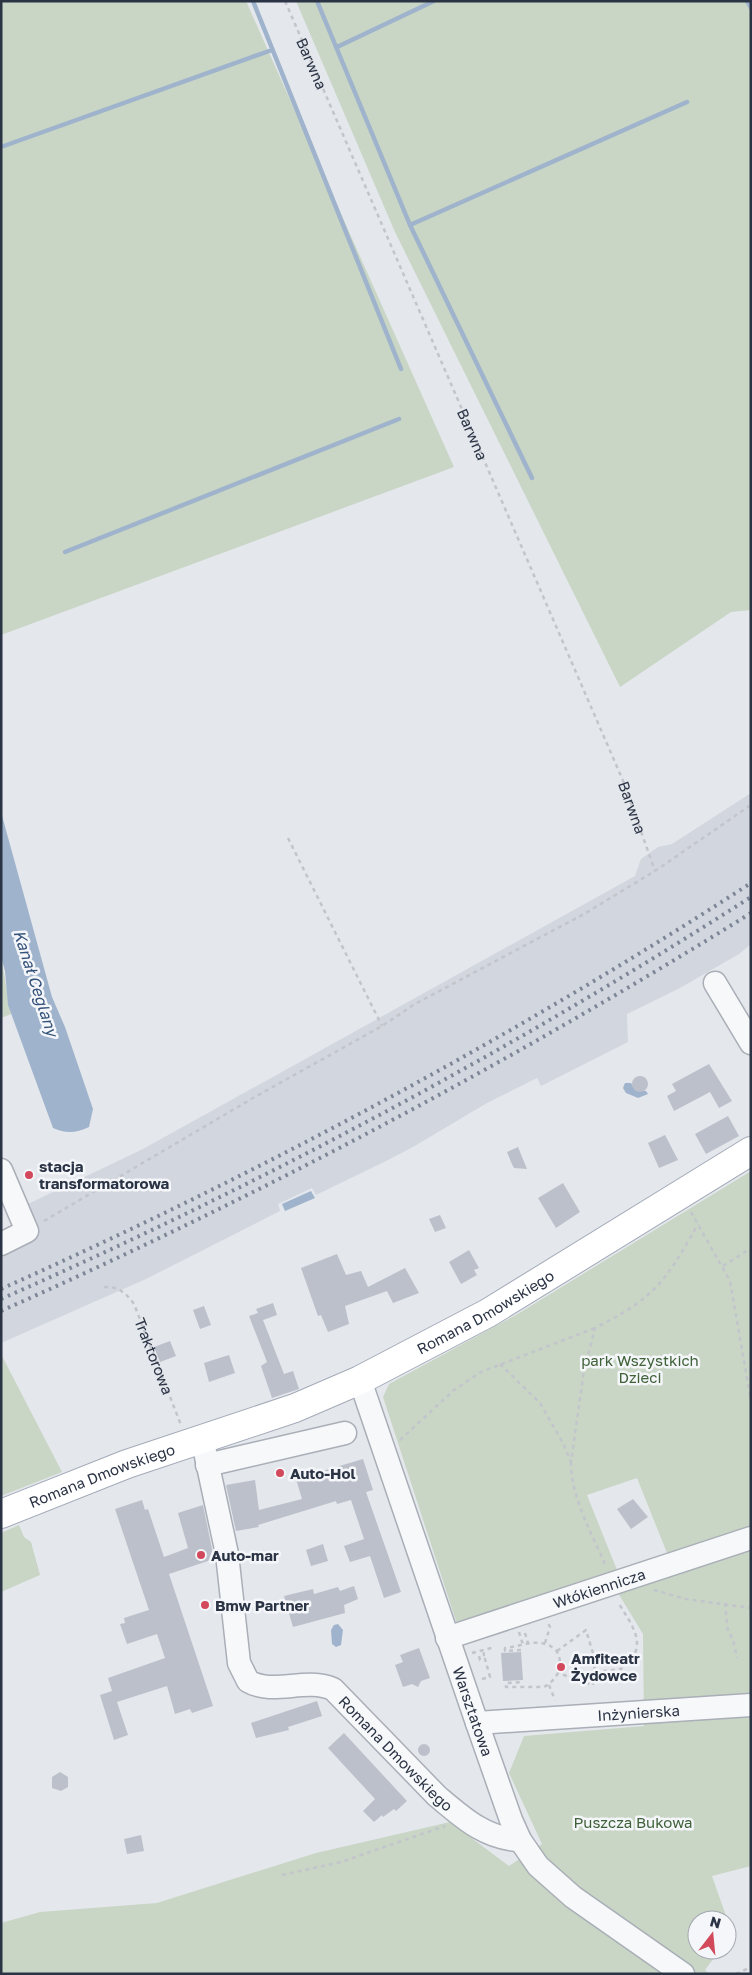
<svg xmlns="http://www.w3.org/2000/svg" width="752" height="1975" viewBox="0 0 752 1975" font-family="'Golos Text',sans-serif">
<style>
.built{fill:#d2d6de}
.green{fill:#c9d6c5}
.water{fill:#9fb4cc}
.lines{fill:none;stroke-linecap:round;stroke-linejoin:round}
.stream{stroke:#9fb4cc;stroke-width:4.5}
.building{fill:#bbc0ca}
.minor-casing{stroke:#a9aeb7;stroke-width:25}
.major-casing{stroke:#a3abb8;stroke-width:30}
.path{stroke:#c2c5cb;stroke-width:2.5;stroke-dasharray:4 4;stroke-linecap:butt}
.minor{stroke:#f7f8fa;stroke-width:22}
.major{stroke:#fff;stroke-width:28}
.rail{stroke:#7d8696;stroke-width:4;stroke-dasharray:2.5 5;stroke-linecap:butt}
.poi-dot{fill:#d1495b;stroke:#f4f6f9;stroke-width:2}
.labels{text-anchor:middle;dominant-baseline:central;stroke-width:5;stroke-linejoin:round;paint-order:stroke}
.street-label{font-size:15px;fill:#2b3445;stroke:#f4f6f9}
.poi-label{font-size:15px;font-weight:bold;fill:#2b3445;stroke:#f4f6f9;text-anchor:start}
.park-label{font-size:15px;fill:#3f6138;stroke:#f4f6f9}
.water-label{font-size:16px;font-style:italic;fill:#34527a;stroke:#f4f6f9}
</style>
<rect width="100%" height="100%" fill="#e4e7ec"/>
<path class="built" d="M 751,793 L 751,944 L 739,954 L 680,988 L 627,1014 L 628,1042 L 541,1086 L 537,1078 L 487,1103 L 413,1147 L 386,1161 L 316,1195 L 312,1188 L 278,1204 L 280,1211 L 146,1279 L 1,1343 L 1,1257 L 35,1240 L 26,1205 L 143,1149 L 635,876 L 641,859 L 658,847 L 672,844 Z"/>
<path class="green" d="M 1,1 L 246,1 L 454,467 L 1,635 Z
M 296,1 L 751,1 L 751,610 L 731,612 L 620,687 L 395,232 Z
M 1,957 L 11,1014 L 1,1018 Z
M 751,1171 L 751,1526 L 667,1553 L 637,1478 L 587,1495 L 617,1570 L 457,1624 L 383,1397 L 389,1384 L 516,1315 Z
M 1,1354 L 62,1472 L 1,1496 Z
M 19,1525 L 24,1537 L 31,1542 L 40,1575 L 1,1592 L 1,1533 Z
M 751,1550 L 751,1866 L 712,1876 L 732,1933 L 727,1940 L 727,1920 L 697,1920 L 697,1950 L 720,1950 L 705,1970 L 709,1974 L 1,1974 L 1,1923 L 40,1912 L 157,1903 L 316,1853 L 450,1822 L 509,1866 L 542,1844 L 509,1773 L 524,1736 L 644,1726 L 643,1634 L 618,1593 Z"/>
<path class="water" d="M 1,812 L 52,997 L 65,1027 L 93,1109 L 89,1127 C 76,1133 66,1134 53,1128 L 8,1005 L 5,971 L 1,957 Z
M 625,1083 L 631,1083 L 636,1091 L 646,1091 L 648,1094 L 638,1098 L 626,1093 L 623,1088 Z
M 311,1191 L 315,1198 L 285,1211 L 282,1204 Z
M 338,1624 L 343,1630 L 341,1645 L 336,1647 L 332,1644 L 331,1630 L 334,1625 Z"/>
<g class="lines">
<path class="stream" d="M 253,1 L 401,369
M 317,1 L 410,225 L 532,478
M 747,1 L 751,8
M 337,47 L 434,1
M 1,147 L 272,50
M 410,225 L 687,102
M 65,552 L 399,419"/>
</g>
<path class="building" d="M 709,1064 L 732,1101 L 719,1108 L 710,1092 L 674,1111 L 667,1096 L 676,1091 L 672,1084 Z
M632 1084a8 8 0 1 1 16 0a8 8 0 1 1-16 0Z
M 728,1116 L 739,1136 L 706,1154 L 695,1134 Z
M 665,1135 L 678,1160 L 659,1168 L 648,1143 Z
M 518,1147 L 527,1169 L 514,1168 L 511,1162 L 507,1152 Z
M 563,1183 L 580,1212 L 556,1228 L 538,1198 Z
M 440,1215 L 446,1228 L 435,1232 L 429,1219 Z
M 469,1250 L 479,1268 L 474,1270 L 477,1275 L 461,1284 L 449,1262 Z
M 337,1254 L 346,1275 L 361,1271 L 368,1287 L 405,1268 L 419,1293 L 393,1303 L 387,1291 L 345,1306 L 349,1324 L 328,1332 L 321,1315 L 318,1316 L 301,1268 Z
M 273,1303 L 277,1315 L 263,1320 L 284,1374 L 293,1371 L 299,1389 L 272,1398 L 261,1366 L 267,1362 L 249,1316 L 258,1313 L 256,1309 Z
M 204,1306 L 211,1325 L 200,1329 L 193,1310 Z
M 170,1341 L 176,1356 L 160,1362 L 154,1347 Z
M 229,1355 L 235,1373 L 209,1382 L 204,1363 Z
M 363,1459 L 373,1490 L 366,1492 L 401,1592 L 384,1598 L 370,1556 L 350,1562 L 344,1546 L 364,1539 L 351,1500 L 337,1504 L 336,1501 L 258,1525 L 259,1527 L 236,1531 L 226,1485 L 255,1480 L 259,1510 L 302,1499 L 296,1479 Z
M 633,1499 L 648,1517 L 631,1529 L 617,1509 Z
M 142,1500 L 145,1510 L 148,1509 L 164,1557 L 188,1548 L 178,1513 L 203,1505 L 214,1559 L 169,1574 L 213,1706 L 192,1713 L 190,1709 L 175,1714 L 167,1686 L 117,1702 L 128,1735 L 114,1740 L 100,1695 L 112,1691 L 108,1678 L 165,1658 L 157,1634 L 127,1644 L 120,1624 L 125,1623 L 124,1618 L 149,1610 L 115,1509 Z
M 323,1544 L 328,1561 L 311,1566 L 306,1550 Z
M 354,1586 L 358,1599 L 344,1605 L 345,1613 L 293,1627 L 284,1596 L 313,1589 L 314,1594 L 338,1587 L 340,1591 Z
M 419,1648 L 430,1678 L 421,1681 L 418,1687 L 412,1684 L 403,1687 L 395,1665 L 403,1662 L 400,1655 Z
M 521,1652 L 523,1680 L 503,1681 L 501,1653 Z
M 317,1701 L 322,1716 L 288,1727 L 289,1730 L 256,1738 L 251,1723 Z
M 344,1733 L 407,1801 L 396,1811 L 394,1809 L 383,1817 L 382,1815 L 374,1822 L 363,1811 L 375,1799 L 328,1748 Z
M418 1750a6 6 0 1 1 12 0a6 6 0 1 1-12 0Z
M 60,1772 L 68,1777 L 68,1787 L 61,1791 L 52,1788 L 52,1777 Z
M 141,1835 L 144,1851 L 127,1854 L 124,1839 Z"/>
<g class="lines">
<defs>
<g id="minor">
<path d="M 715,983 L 751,1043"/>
<path d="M 1,1170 L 27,1231 L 1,1244"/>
<path id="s3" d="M 360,1380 L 477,1723 L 511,1820 L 520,1840 L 538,1866 L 573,1897 L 683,1974"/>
<path id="s4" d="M 202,1438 L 227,1554 L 239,1663 L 248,1681 C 273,1696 305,1677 333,1689 L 437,1796 C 463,1818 486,1839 520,1840"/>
<path d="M 207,1465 L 345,1433"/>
<path id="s5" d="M 447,1638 L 751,1538"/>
<path id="s6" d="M 477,1723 L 751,1705"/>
</g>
<g id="major">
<path id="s7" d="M 1,1514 L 127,1464 L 295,1408 L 360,1380 L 488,1313 L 751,1151"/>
</g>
</defs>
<use href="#minor" class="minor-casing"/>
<use href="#major" class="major-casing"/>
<g class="path">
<path id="s1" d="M 285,1 L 624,783 L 655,871"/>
<path d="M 288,838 L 382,1026"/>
<path d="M 691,1212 L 730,1281 L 751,1401"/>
<path d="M 44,1221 L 253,1098 L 382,1026 L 415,1004 L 584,914 L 655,871 L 751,805"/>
<path d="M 723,1266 L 751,1248"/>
<path id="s2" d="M 104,1287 C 118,1286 126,1293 134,1304 L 181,1425"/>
<path d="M 500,1364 L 540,1403 L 563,1443 L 571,1462 L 584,1371 L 595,1328 C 655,1298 666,1281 698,1224"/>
<path d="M 400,1440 L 454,1390 L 481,1372 L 595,1328"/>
<path d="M 571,1462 C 571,1498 592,1534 606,1566"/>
<path d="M 654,1590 L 686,1599 L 751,1608"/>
<path d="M 725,1603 L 728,1631 L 733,1639 L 737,1658"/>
<path d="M 519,1632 L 523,1645"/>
<path d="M 525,1633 L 528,1643"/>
<path d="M 545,1643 L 550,1627 L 548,1623"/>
<path d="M 521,1650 L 505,1651 L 505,1648 C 524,1646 539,1636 556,1650 C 565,1665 558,1679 544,1687 L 506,1687 L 506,1683 L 523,1682"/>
<path d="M 557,1651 L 586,1630 L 595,1660 L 593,1685 L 558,1673"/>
<path d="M 472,1653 L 495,1647"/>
<path d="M 595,1672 L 621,1669 C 651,1647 632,1626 618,1602"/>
<path d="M 482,1679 L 490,1677 L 485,1659 L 480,1660 L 479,1656 L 484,1655 L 483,1650"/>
<path d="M 549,1685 L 555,1700"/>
<path d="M 282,1875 L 341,1862 L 445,1826"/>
<path d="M 736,1974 L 751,1967"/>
</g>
<use href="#minor" class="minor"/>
<use href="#major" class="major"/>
<path class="rail" d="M 1,1289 C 261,1173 512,1038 751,883
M 1,1299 C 261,1185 512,1050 751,897
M 1,1311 C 260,1196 510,1063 751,913"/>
</g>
<g class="poi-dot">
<circle cx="29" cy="1175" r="5"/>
<circle cx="280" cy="1473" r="5"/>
<circle cx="201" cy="1555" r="5"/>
<circle cx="205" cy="1605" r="5"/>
<circle cx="561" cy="1667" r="5"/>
</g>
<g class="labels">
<g class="street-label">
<text stroke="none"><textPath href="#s1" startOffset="68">Barwna</textPath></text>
<text stroke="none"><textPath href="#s1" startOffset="472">Barwna</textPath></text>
<text stroke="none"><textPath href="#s1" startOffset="878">Barwna</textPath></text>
<text stroke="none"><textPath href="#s7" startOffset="526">Romana Dmowskiego</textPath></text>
<text stroke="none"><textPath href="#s2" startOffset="92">Traktorowa</textPath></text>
<text stroke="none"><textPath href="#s7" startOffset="108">Romana Dmowskiego</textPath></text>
<text stroke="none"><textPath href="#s5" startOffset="160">Włókiennicza</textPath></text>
<text stroke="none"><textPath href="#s3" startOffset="350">Warsztatowa</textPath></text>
<text stroke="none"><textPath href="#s6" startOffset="162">Inżynierska</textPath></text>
<text stroke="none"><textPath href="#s4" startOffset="425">Romana Dmowskiego</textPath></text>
</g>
<g class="poi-label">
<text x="39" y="1166">stacja<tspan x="39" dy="17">transformatorowa</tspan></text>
<text x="290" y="1473">Auto-Hol</text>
<text x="211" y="1555">Auto-mar</text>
<text x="215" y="1605">Bmw Partner</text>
<text x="571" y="1658">Amfiteatr<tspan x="571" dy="17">Żydowce</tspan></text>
</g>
<g class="park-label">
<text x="640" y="1360">park Wszystkich<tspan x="640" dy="17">Dzieci</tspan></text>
<text x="633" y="1822">Puszcza Bukowa</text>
</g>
<g class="water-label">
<text transform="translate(36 983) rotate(72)">Kanał Ceglany</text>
</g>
</g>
<rect width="752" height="1975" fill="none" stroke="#2b3445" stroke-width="5"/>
<g transform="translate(712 1935) rotate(16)"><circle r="24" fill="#f4f6f9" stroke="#a4a8b1"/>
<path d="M0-4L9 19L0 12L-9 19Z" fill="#d1495b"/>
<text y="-8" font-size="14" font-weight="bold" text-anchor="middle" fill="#2b3445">N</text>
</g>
</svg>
